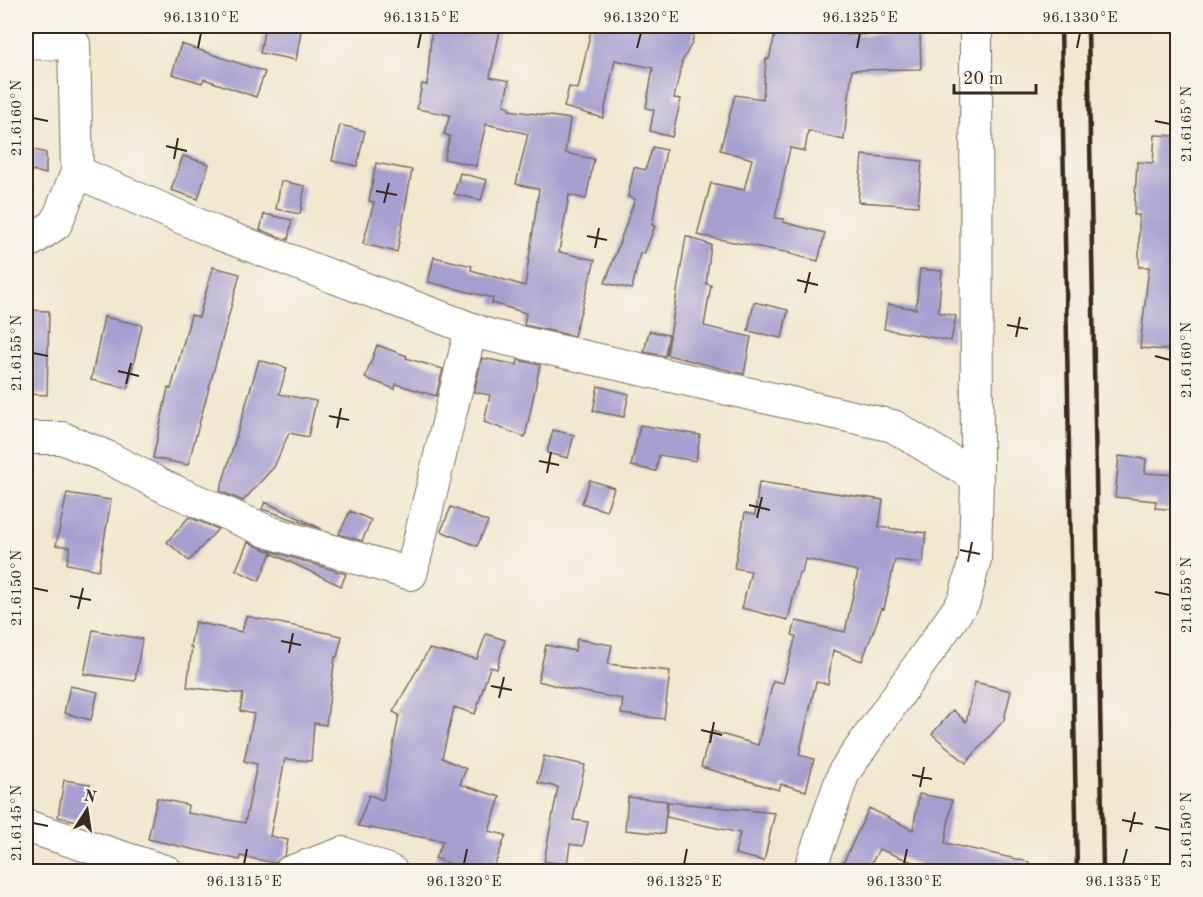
<svg xmlns="http://www.w3.org/2000/svg" width="1203" height="897" viewBox="0 0 1203 897" font-family="'Old Standard TT',serif">
<style>
.building{fill:#a69ecf}
.lines{fill:none;stroke-linecap:round;stroke-linejoin:round}
.street-casing{stroke:#7b6c5c;stroke-width:34}
.street{stroke:#fff;stroke-width:32}
.rail{stroke:#3b2a1e;stroke-width:4.5}
.ticks{fill:none;stroke:#3b2a1e;stroke-width:2}
.neatline{fill:none;stroke:#3b2a1e;stroke-width:2}
.ticks-label{font-size:15px;text-anchor:middle;fill:#3b2a1e}
</style>
<rect width="100%" height="100%" fill="#f7f3e8"/>
<filter id="ink" filterUnits="userSpaceOnUse"><feTurbulence type="fractalNoise" baseFrequency=".0167" numOctaves="2"/><feDisplacementMap in="SourceGraphic" scale="12" xChannelSelector="R" yChannelSelector="G"/><feConvolveMatrix kernelMatrix="1 2 1 2 8 2 1 2 1" color-interpolation-filters="sRGB"/></filter>
<filter id="wash" filterUnits="userSpaceOnUse"><feTurbulence type="fractalNoise" baseFrequency=".008" numOctaves="4" result="noise"/><feDisplacementMap in="SourceGraphic" scale="24" xChannelSelector="R" yChannelSelector="G"/><feGaussianBlur stdDeviation="1.35" result="paint"/><feColorMatrix in="noise" values="0 0 0 0 0 0 0 0 0 0 0 0 0 0 0 0 0 1.4 0 .05"/><feComposite in="paint" operator="in"/></filter>
<g filter="url(#wash)">
<rect width="100%" height="100%" fill="#f2e7cf"/>
<g id="blocks">
<path class="building" d="M 265,26 L 302,26 L 296,60 L 260,53 Z
M 432,26 L 501,26 L 490,77 L 509,81 L 504,105 L 510,107 L 509,110 L 570,119 L 565,153 L 594,159 L 586,199 L 569,195 L 559,252 L 595,260 L 574,336 L 524,325 L 526,313 L 492,303 L 493,298 L 428,282 L 434,257 L 472,266 L 471,270 L 525,286 L 539,189 L 516,184 L 528,134 L 486,124 L 476,166 L 444,159 L 450,136 L 444,134 L 450,115 L 417,109 L 422,84 L 427,85 Z
M 592,26 L 696,26 L 692,43 L 682,62 L 674,98 L 681,99 L 672,137 L 650,131 L 654,110 L 646,108 L 653,68 L 615,60 L 603,118 L 564,107 L 569,87 L 578,89 Z
M 777,26 L 820,26 L 849,29 L 848,35 L 920,33 L 921,69 L 852,70 L 844,140 L 808,131 L 805,151 L 790,148 L 775,218 L 784,219 L 783,222 L 825,233 L 818,261 L 790,254 L 790,253 L 697,235 L 711,183 L 744,190 L 752,159 L 720,150 L 735,95 L 763,99 L 766,59 L 769,59 Z
M 181,44 L 265,72 L 256,97 L 204,79 L 202,83 L 172,74 Z
M 340,125 L 365,131 L 357,166 L 332,161 Z
M 1155,135 L 1178,136 L 1178,351 L 1140,348 L 1149,267 L 1139,267 L 1139,215 L 1134,215 L 1137,162 L 1153,163 Z
M 653,147 L 666,150 L 652,225 L 655,226 L 644,254 L 640,253 L 632,289 L 605,283 L 635,199 L 628,197 L 634,167 L 645,170 Z
M 29,148 L 46,153 L 46,174 L 26,169 Z
M 862,155 L 922,161 L 918,206 L 858,202 Z
M 183,156 L 209,164 L 198,199 L 171,190 Z
M 376,163 L 412,170 L 397,252 L 363,244 L 374,202 L 369,201 Z
M 460,173 L 487,180 L 481,200 L 454,194 Z
M 281,181 L 305,186 L 300,214 L 276,209 Z
M 264,214 L 292,220 L 288,240 L 260,230 Z
M 686,236 L 711,245 L 706,284 L 711,285 L 704,326 L 751,337 L 744,374 L 667,355 Z
M 213,267 L 240,274 L 188,465 L 153,458 L 168,388 L 171,389 L 191,315 L 199,317 Z
M 920,269 L 942,271 L 938,312 L 956,316 L 951,341 L 884,329 L 888,304 L 916,309 Z
M 754,302 L 788,310 L 782,338 L 748,331 Z
M 26,310 L 49,311 L 47,395 L 26,394 Z
M 104,317 L 142,325 L 128,388 L 91,380 Z
M 649,331 L 669,335 L 665,356 L 644,352 Z
M 377,345 L 407,356 L 406,358 L 443,369 L 436,396 L 396,384 L 395,389 L 365,378 Z
M 482,358 L 517,365 L 518,360 L 540,365 L 525,437 L 484,422 L 490,395 L 474,392 Z
M 259,360 L 287,368 L 279,394 L 316,401 L 308,437 L 289,433 L 274,467 L 243,501 L 220,491 Z
M 598,386 L 629,394 L 624,417 L 593,411 Z
M 640,425 L 700,435 L 696,461 L 659,455 L 656,471 L 631,466 Z
M 553,430 L 574,435 L 568,458 L 547,453 Z
M 1119,456 L 1146,459 L 1145,473 L 1178,475 L 1178,510 L 1155,508 L 1156,501 L 1115,497 Z
M 590,480 L 614,488 L 606,511 L 582,503 Z
M 759,482 L 883,500 L 879,527 L 926,533 L 923,563 L 895,560 L 884,609 L 882,608 L 862,661 L 833,650 L 828,684 L 816,682 L 799,755 L 814,759 L 806,791 L 781,784 L 779,790 L 701,767 L 711,731 L 758,745 L 773,681 L 783,683 L 796,636 L 792,635 L 796,621 L 845,632 L 858,571 L 805,559 L 802,573 L 799,573 L 788,620 L 742,608 L 751,571 L 734,568 L 745,513 L 755,515 Z
M 67,493 L 111,500 L 99,570 L 67,564 L 70,547 L 56,545 Z
M 265,502 L 322,529 L 262,509 Z
M 451,507 L 488,522 L 477,546 L 441,531 Z
M 350,511 L 371,520 L 362,541 L 339,534 Z
M 189,517 L 218,529 L 189,561 L 167,542 Z
M 248,542 L 264,549 L 346,574 L 341,586 L 271,553 L 259,581 L 236,570 Z
M 246,616 L 342,636 L 337,657 L 335,657 L 326,725 L 314,723 L 311,761 L 285,759 L 270,836 L 288,840 L 285,855 L 275,863 L 240,856 L 240,860 L 148,839 L 157,798 L 188,805 L 187,813 L 245,823 L 257,764 L 244,761 L 254,714 L 240,711 L 243,694 L 187,687 L 192,647 L 190,647 L 195,622 L 242,632 Z
M 93,630 L 142,639 L 135,681 L 84,674 Z
M 486,634 L 505,640 L 497,669 L 490,667 L 475,714 L 454,707 L 442,758 L 466,769 L 460,784 L 500,797 L 489,831 L 506,835 L 492,872 L 470,872 L 435,858 L 443,841 L 358,826 L 369,795 L 383,800 L 399,715 L 393,712 L 429,649 L 477,659 Z
M 577,639 L 612,645 L 608,664 L 670,671 L 664,719 L 621,714 L 623,699 L 568,689 L 538,681 L 546,645 L 575,651 Z
M 975,682 L 1011,691 L 1004,720 L 966,763 L 932,734 L 953,710 L 966,722 Z
M 70,686 L 98,692 L 91,720 L 64,713 Z
M 544,756 L 585,765 L 573,820 L 588,822 L 583,846 L 570,844 L 567,865 L 544,861 L 558,787 L 538,783 Z
M 64,780 L 90,784 L 83,822 L 58,817 Z
M 919,794 L 952,800 L 945,843 L 1029,862 L 1028,872 L 938,872 L 879,849 L 867,872 L 839,872 L 869,808 L 913,830 Z
M 628,797 L 667,801 L 664,834 L 625,830 Z
M 668,802 L 775,813 L 764,861 L 735,854 L 740,833 L 666,817 Z"/>
</g>
</g>
<g filter="url(#ink)">
<use href="#blocks" fill-opacity="0" stroke="#7b6c5c" stroke-width="1.5"/>
<g class="lines">
<defs>
<path id="street" d="M 26,43 L 74,44 L 77,172 L 56,224 L 32,240 L 26,240
M 77,172 L 217,233 L 488,335 L 893,426 L 977,477
M 26,438 L 62,438 L 107,457 L 165,487 L 269,532 L 411,574 L 471,329
M 26,826 L 167,872
M 290,872 L 343,853 L 392,872
M 809,872 L 844,772 L 964,601 L 975,559 L 977,477 L 976,26"/>
</defs>
<use href="#street" class="street-casing"/>
<use href="#street" class="street"/>
<path class="rail" d="M 1061,26 L 1077,872
M 1088,26 L 1103,872"/>
</g>
</g>
<path class="ticks" d="M 198,48 L 201,33M 418,48 L 421,33M 637,48 L 641,33M 857,48 L 860,33M 1077,48 L 1080,33M 33,118 L 48,121M 1155,121 L 1170,124M 166,146 L 187,151M 174,159 L 178,138M 376,191 L 397,195M 384,203 L 389,183M 587,236 L 607,240M 595,248 L 599,228M 797,280 L 818,285M 805,293 L 810,272M 1007,325 L 1028,329M 1016,337 L 1020,317M 33,353 L 48,356M 1155,356 L 1170,360M 118,371 L 139,376M 126,384 L 131,363M 329,416 L 349,420M 337,428 L 341,408M 539,461 L 559,465M 547,473 L 551,452M 749,505 L 770,510M 757,518 L 762,497M 960,550 L 980,554M 968,562 L 972,542M 33,588 L 48,591M 1155,592 L 1170,595M 70,596 L 91,600M 78,609 L 83,588M 281,641 L 301,645M 289,653 L 293,633M 491,686 L 512,690M 499,698 L 504,677M 701,730 L 722,735M 710,743 L 714,722M 912,775 L 932,779M 920,787 L 924,767M 1122,820 L 1143,824M 33,823 L 48,826M 1155,827 L 1170,830M 1130,832 L 1135,812M 244,864 L 247,849M 464,864 L 467,849M 684,864 L 687,849M 904,864 L 907,849M 1123,864 L 1127,849"/>
<rect width="1203" height="897" fill="none" stroke="#f7f3e8" stroke-width="66"/>
<g transform="translate(87 810) rotate(12)" stroke="#f7f3e8" stroke-width="4.5" paint-order="stroke">
<path d="M0-4.5L10 22L0 15L-10 22Z" fill="#3b2a1e"/>
<text y="-9" font-size="16" font-weight="bold" text-anchor="middle" fill="#3b2a1e">N</text>
</g>
<path d="M954 84v9h82v-9" fill="none" stroke="#3b2a1e" stroke-width="3"/>
<text x="963" y="84" font-size="18" fill="#3b2a1e" stroke="#f7f3e8" stroke-width="4.5" paint-order="stroke">20 m</text>
<rect x="33" y="33" width="1137" height="831" class="neatline"/>
<g class="ticks-label">
<text x="201" y="22">96.1310°E</text>
<text x="421" y="22">96.1315°E</text>
<text x="641" y="22">96.1320°E</text>
<text x="860" y="22">96.1325°E</text>
<text x="1080" y="22">96.1330°E</text>
<text transform="translate(16 118) rotate(-90)" y="5">21.6160°N</text>
<text transform="translate(1186 124) rotate(-90)" y="5">21.6165°N</text>
<text transform="translate(16 353) rotate(-90)" y="5">21.6155°N</text>
<text transform="translate(1186 360) rotate(-90)" y="5">21.6160°N</text>
<text transform="translate(16 588) rotate(-90)" y="5">21.6150°N</text>
<text transform="translate(1186 595) rotate(-90)" y="5">21.6155°N</text>
<text transform="translate(16 823) rotate(-90)" y="5">21.6145°N</text>
<text transform="translate(1186 830) rotate(-90)" y="5">21.6150°N</text>
<text x="244" y="886">96.1315°E</text>
<text x="464" y="886">96.1320°E</text>
<text x="684" y="886">96.1325°E</text>
<text x="904" y="886">96.1330°E</text>
<text x="1123" y="886">96.1335°E</text>
</g>
</svg>
